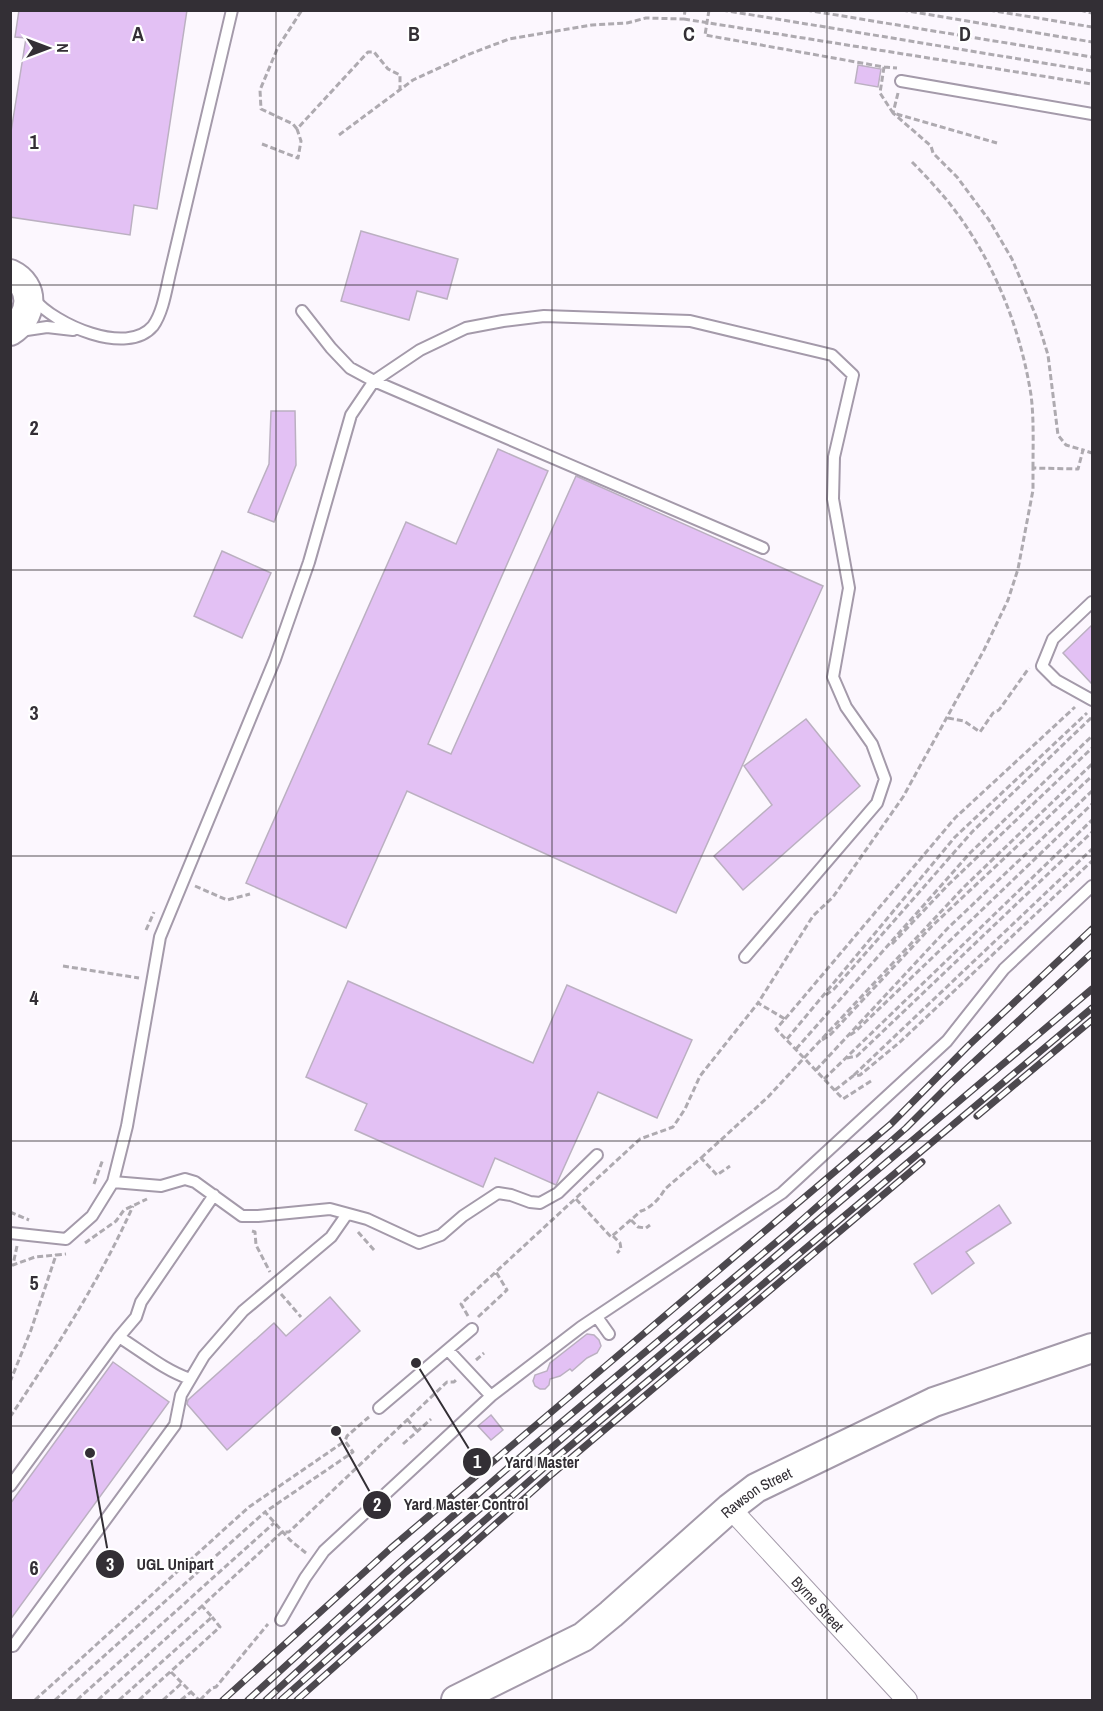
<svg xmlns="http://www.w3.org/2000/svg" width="1103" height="1711" viewBox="0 0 1103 1711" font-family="'Archivo Narrow',sans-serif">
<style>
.building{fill:#e3c1f4;stroke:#bbb0c1;stroke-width:1.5}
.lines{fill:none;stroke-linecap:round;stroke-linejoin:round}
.lane-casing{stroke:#a49aaa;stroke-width:14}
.street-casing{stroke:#a49aaa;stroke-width:22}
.secondary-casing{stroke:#a49aaa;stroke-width:32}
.path{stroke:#aeaab0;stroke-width:3;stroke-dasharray:6 3;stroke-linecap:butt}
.lane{stroke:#fff;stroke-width:10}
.street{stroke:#fff;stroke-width:20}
.secondary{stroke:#fff;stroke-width:28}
.rail-casing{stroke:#4c484e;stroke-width:7}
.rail{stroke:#fff;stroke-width:4.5;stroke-dasharray:14;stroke-linecap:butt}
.grid{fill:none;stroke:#332f35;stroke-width:1.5;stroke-opacity:0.55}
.labels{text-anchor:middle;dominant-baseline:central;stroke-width:4.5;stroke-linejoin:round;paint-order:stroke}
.street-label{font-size:15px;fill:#332f35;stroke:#fff}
.grid-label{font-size:20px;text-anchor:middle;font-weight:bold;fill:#332f35;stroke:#fff;stroke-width:4.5;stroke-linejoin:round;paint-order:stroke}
.leader{fill:none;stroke:#332f35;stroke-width:2}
.callout-dot{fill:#332f35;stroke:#fff;stroke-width:2}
.mark-label{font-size:18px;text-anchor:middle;font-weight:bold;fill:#fff}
.callout-label{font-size:16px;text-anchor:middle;font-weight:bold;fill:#332f35;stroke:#fff;stroke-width:4.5;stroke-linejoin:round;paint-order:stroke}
</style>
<rect width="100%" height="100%" fill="#fcf7fe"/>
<path class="building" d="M 19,10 L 187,10 L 157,209 L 134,205 L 130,235 L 10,217 L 10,138 L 26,38 L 15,37 Z
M 858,65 L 881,69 L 878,87 L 855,83 Z
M 361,231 L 458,259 L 447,299 L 417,291 L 409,320 L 341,301 Z
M 271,411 L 295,411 L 296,465 L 274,522 L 248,512 L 269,464 Z
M 498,449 L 548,471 L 428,744 L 451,754 L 576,476 L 823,586 L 676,913 L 407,791 L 346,928 L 246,883 L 406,522 L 456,544 Z
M 222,551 L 271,573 L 242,638 L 194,616 Z
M 1092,625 L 1092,684 L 1063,653 Z
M 806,719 L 860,786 L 743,890 L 714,856 L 772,805 L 744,766 Z
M 348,981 L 533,1063 L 567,985 L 692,1040 L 657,1118 L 598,1092 L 556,1185 L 495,1158 L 483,1187 L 355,1130 L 367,1104 L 306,1077 Z
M 999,1205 L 1011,1223 L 966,1252 L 974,1263 L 932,1294 L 914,1264 Z
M 330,1297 L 360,1331 L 227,1450 L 187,1404 L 188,1400 L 274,1323 L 286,1336 Z
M 587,1334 L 594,1335 L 599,1340 L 601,1346 L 597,1353 L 587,1358 L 572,1371 L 570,1369 L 560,1376 L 550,1379 L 549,1385 L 545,1389 L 540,1389 L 535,1386 L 533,1381 L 535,1375 L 547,1371 L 550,1363 Z
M 113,1362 L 169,1402 L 10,1620 L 10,1504 Z
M 491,1415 L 503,1430 L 491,1440 L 478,1426 Z"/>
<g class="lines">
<defs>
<path id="lane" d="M 901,81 L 1092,114
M 34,299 C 54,324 127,357 153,326 C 163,312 166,290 170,273 L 232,10
M 302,311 L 331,348 L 350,368 L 374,381 L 763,548
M 20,331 L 47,327 L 73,330
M 1092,602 L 1053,639 L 1042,666 L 1056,680 L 1092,700
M 113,1182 L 161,1186 L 185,1179 L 195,1182 L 242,1216 L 258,1216 L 330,1209 L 367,1219 L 419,1243 L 441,1235 L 463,1216 L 498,1193 L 511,1195 L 530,1202 L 540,1203 L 558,1193 L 597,1155
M 10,1233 L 66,1239 L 92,1216 L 113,1182 L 127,1126 L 160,937 L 275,659 L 309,562 L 351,415 L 374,381 L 420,350 L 466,328 L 503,321 L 544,316 L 690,321 L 832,355 L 853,375 L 834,457 L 833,499 L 849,588 L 833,677 L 846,707 L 872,744 L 885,779 L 877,803 L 745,957
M 597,1317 L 609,1334
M 119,1337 L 136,1317 L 141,1302 L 214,1195
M 448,1350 L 491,1396
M 379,1408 L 472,1329
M 10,1486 L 119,1337 C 143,1352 164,1370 190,1379
M 281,1620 L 305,1578 L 324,1551 L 491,1396 L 581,1327 L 782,1193 L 947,1041 L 1004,969 L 1092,886
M 10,1645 L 13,1646 L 175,1425 L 181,1395 L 204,1356 L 243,1311 L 331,1237 L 347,1214"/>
<g id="street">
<path id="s1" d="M 730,1508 L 907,1700"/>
</g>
<g id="secondary">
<path d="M 10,274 C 36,286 33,317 10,331"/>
<path id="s2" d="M 456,1700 L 583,1637 L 611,1614 L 730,1508 L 756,1488 L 934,1402 L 1092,1348"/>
</g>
</defs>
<use href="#lane" class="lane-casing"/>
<use href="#street" class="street-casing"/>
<use href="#secondary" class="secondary-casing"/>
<path class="path" d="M 709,10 L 705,35 L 884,67 L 880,93 L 893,113 L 997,143
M 722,10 L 1092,71
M 806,10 L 1092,57
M 902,10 L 1092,42
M 989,10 L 1092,27
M 1080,10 L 1092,13
M 684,19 L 1092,84
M 884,67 L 897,68
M 898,93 L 893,113 L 931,146 L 933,153 L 957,177 L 989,220 L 1012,259 L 1036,316 L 1048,355 L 1058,435 L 1066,445 L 1083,450
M 297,129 L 293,124 L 261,109 L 260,90 L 278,47 L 302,10
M 339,135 L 413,80 L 467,55 L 509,39 L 592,25 L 627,23 L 646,18 L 684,19 L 685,10
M 262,144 L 298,158 L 301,141 L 297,129 L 368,52 L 374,52 L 388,69 L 400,75 L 400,89
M 912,162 C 924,174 935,186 946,199 C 991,254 1020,325 1031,395 C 1034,418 1033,444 1033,468
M 948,718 L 964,721 L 980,732 L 993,713 L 999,710 L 1029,668
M 195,886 L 227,900 L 250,894
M 146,930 L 154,912
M 892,944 L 948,885 L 1092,748
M 63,966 L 139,978
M 826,995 L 834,989 L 973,831 L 1092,717
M 785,1019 L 955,818 L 1075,707
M 850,1035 L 856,1031 L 1092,804
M 787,1039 L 955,837 L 1087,713
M 822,1040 L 831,1034 L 932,926 L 1092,776
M 796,1049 L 970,853 L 1092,736
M 847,1058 L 857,1056 L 1092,832
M 816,1070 L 948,928 L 1092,791
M 854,1075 L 1092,849
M 824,1079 L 1092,820
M 871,1081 L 843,1099 L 804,1058 L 964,887 L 1092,764
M 835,1090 L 853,1076 L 860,1075 L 900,1042 L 1092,861
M 701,1158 L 768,1097 L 804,1058 L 776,1029 L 785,1019 L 758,1003 L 813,916 L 833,897 L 903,797 L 984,650 L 1008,600 L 1018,569 L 1033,490 L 1033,468 L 1078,469 L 1083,450 L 1092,453
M 94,1184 L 103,1159
M 576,1199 L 611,1237 L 641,1211 C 651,1208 660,1198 665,1189 L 701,1158 L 717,1175 L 730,1166
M 10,1212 L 29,1220
M 631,1220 L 638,1227 L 646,1228 L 650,1225
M 252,1231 L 255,1232 L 256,1245 L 270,1272
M 358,1232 L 375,1251
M 613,1236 L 620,1243 L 621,1249 L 617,1253
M 85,1243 L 116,1221 L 124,1210 L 147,1199
M 17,1246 L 13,1265 L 35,1257 L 56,1255
M 281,1294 L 301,1317
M 468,1316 L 461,1304 L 640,1139 L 673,1127 L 685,1109 L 700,1076 L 758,1003
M 478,1317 L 507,1290 L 496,1272
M 476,1360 L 484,1353
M 10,1382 L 31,1330 L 56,1255 L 66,1254
M 10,1417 C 55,1350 100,1280 133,1206
M 407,1419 L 417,1431
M 403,1444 L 431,1419
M 306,1553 L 290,1540 L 265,1512 L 353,1452 L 345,1441 L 347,1436 L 369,1417
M 171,1672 L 199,1700
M 35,1700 L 249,1507 L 345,1441
M 55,1700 L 265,1512
M 77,1700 L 274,1523
M 98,1700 L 202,1606
M 119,1700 L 212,1617 L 202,1606 L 282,1532 L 289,1532 L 447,1382 L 454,1382 L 457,1379
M 139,1700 L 220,1627 L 212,1617
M 163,1700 L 182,1683
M 181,1700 L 191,1692
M 200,1700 L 212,1688 L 216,1687 L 268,1624"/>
<use href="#lane" class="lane"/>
<use href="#street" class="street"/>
<use href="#secondary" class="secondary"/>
<defs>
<path id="rail" d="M 977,1116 L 1092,1020
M 223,1700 L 391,1548 L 891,1124 L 968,1046 L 1092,929
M 248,1700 L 399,1563 L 532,1447 L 786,1234 L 906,1128 L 949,1085 L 1092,953
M 266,1700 L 406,1572 L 792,1242 L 1092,989
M 281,1700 L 545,1467 L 1092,1008
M 297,1700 L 552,1474 L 922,1162"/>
</defs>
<use href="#rail" class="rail-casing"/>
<use href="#rail" class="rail"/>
</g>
<path class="grid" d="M 276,10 L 276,1700M 552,10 L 552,1700M 827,10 L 827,1700M 10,285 L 1092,285M 10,570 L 1092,570M 10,856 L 1092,856M 10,1141 L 1092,1141M 10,1426 L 1092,1426"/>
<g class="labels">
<g class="street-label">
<text stroke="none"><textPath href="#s2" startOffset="368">Rawson Street</textPath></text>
<text stroke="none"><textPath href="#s1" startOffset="130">Byrne Street</textPath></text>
</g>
</g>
<g class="grid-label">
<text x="138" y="41">A</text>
<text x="414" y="41">B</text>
<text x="689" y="41">C</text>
<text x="965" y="41">D</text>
<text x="34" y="149">1</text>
<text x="34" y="435">2</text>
<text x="34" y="720">3</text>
<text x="34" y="1005">4</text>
<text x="34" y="1290">5</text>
<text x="34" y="1575">6</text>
</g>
<path class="leader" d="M416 1363L477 1462M336 1431L377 1505M90 1453L110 1564"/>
<g class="callout-dot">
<circle cx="416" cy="1363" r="6"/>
<circle cx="336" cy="1431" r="6"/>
<circle cx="90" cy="1453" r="6"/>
<circle cx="477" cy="1462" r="15"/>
<circle cx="377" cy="1505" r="15"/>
<circle cx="110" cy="1564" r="15"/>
</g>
<g class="mark-label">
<text x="477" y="1468">1</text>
<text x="377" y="1511">2</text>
<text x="110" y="1571">3</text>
</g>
<g class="callout-label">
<text x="542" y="1468">Yard Master</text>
<text x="466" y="1510">Yard Master Control</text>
<text x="175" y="1570">UGL Unipart</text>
</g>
<rect width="1103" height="1711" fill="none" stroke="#332f35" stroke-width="24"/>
<g transform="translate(48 48) rotate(90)" stroke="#ffffff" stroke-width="4.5" paint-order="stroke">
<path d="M0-4.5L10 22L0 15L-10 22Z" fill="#332f35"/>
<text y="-9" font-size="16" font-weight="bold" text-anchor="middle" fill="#332f35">N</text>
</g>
</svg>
